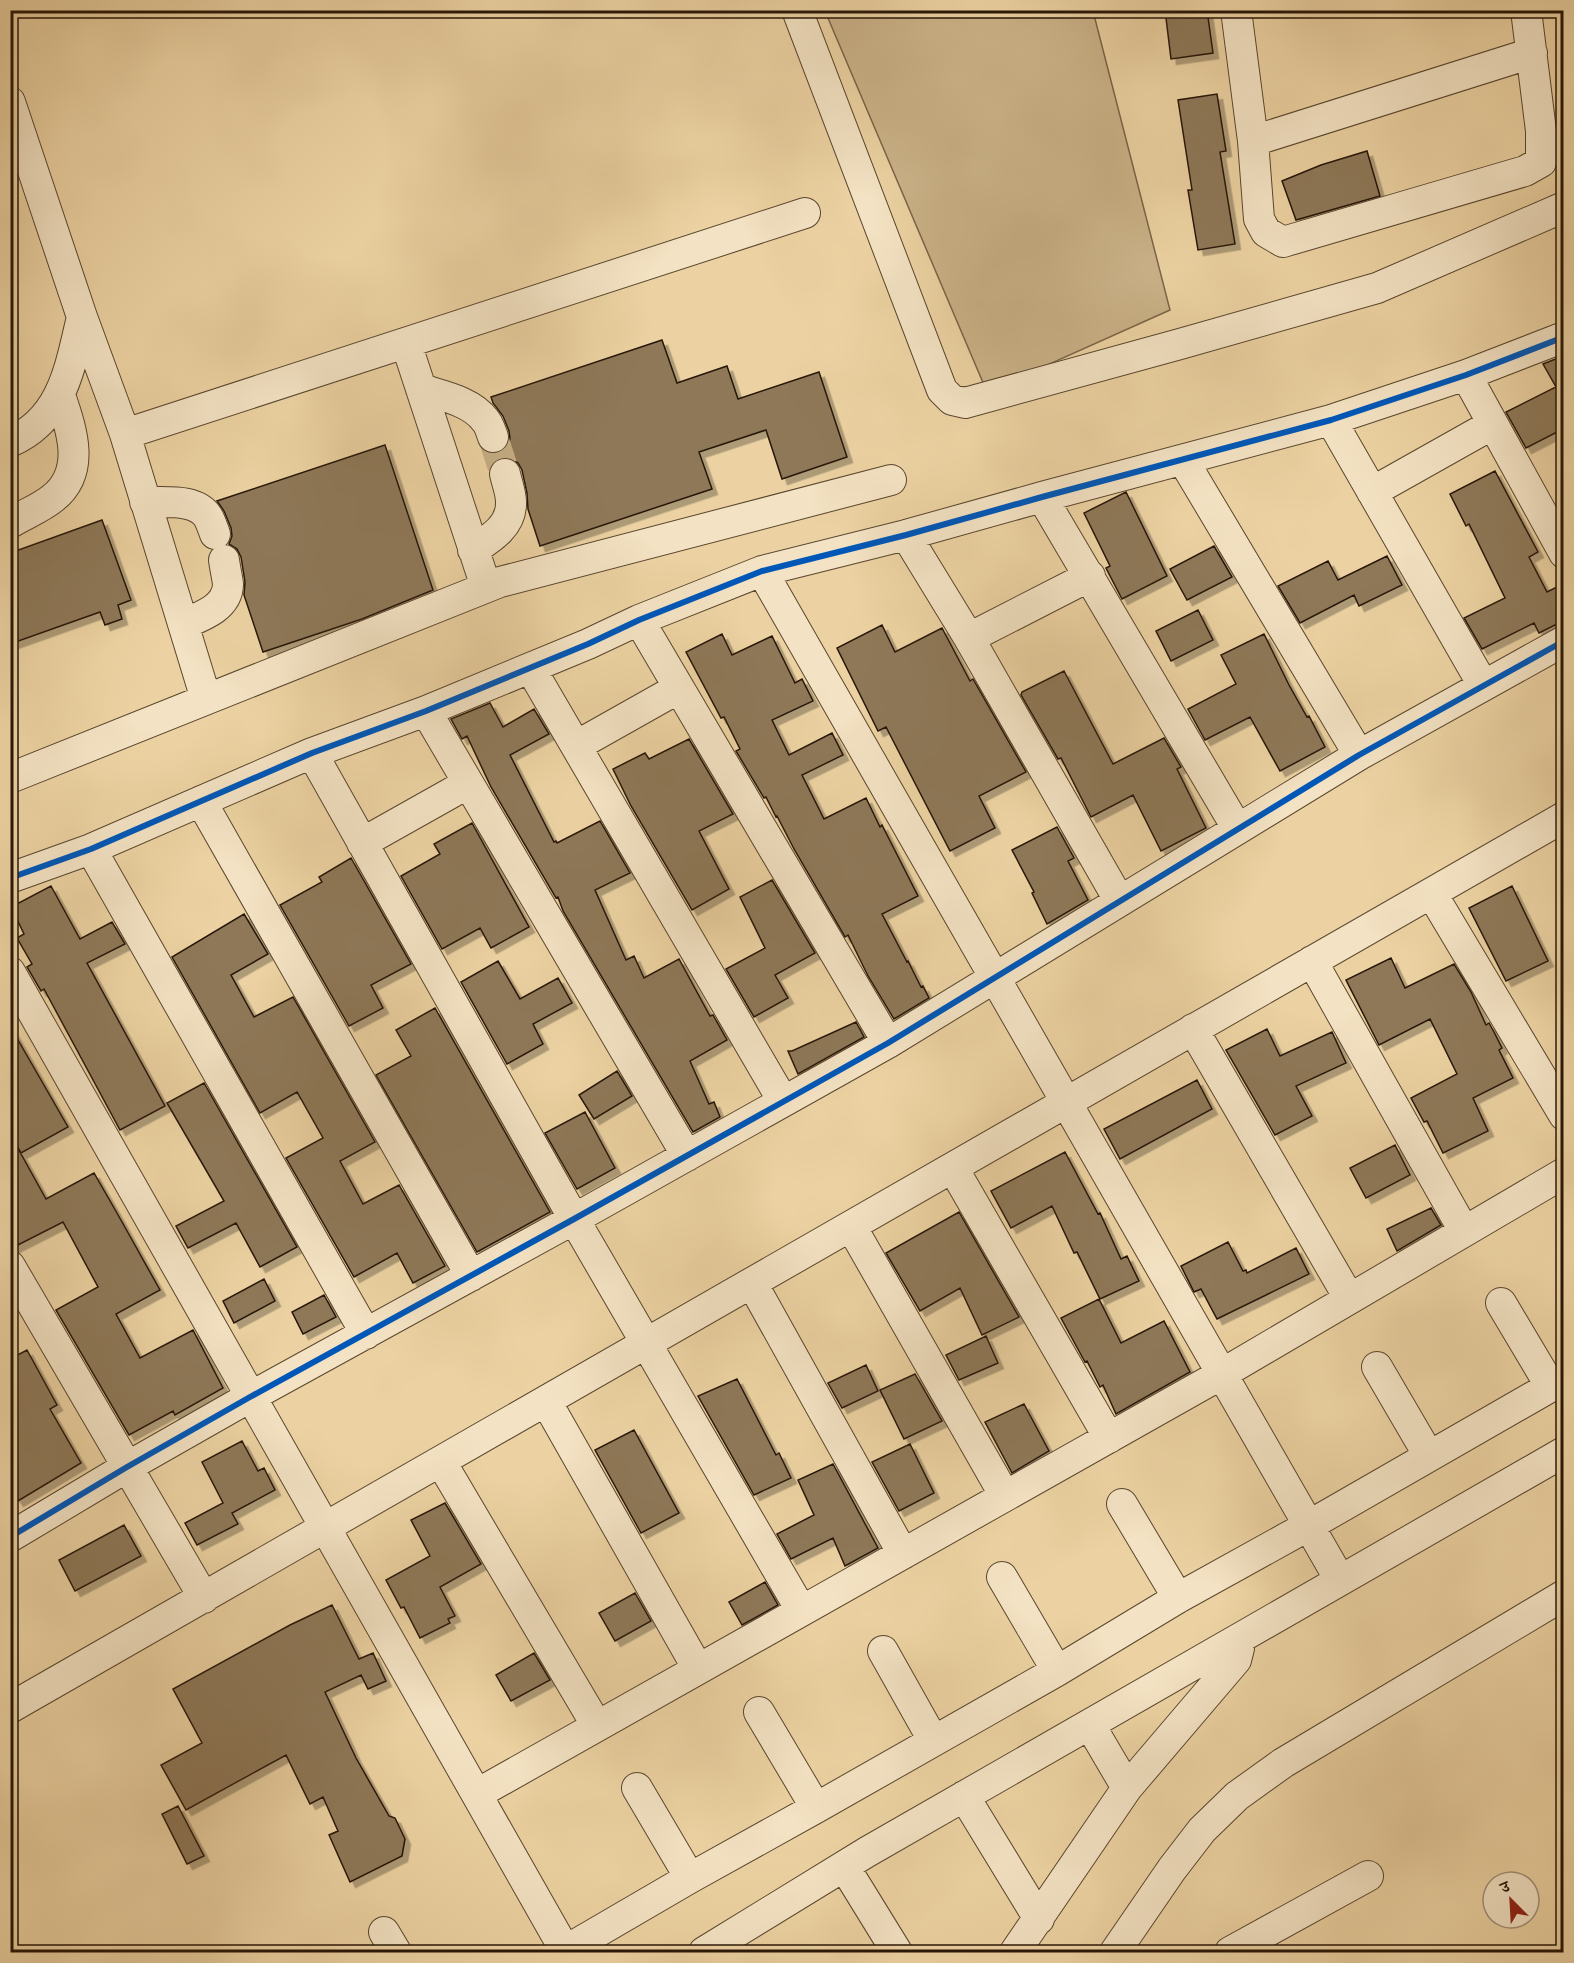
<svg xmlns="http://www.w3.org/2000/svg" width="1574" height="1963" viewBox="0 0 1574 1963" font-family="'IM FELL DW Pica','Noto Serif Devanagari',serif">
<style>
.green{fill:#cbb288;stroke:#7a6448;stroke-width:1.5}
.building{fill:#8e7858;stroke:#281708;stroke-width:1.5;filter:url(#shadow)}
.lines{fill:none;stroke-linecap:round;stroke-linejoin:round}
.minor-tunnel{stroke:#c5ad83;stroke-width:30;stroke-dasharray:30 15;stroke-linecap:butt}
.minor-casing{stroke:#59462e;stroke-width:32}
.minor{stroke:#f3e2c3;stroke-width:30}
.cycleway-casing{stroke:#f3e2c3;stroke-width:10}
.cycleway{stroke:#0057b8;stroke-width:6}
</style>
<defs>
<filter id="shadow"><feDropShadow dx="5.5" dy="5.5" stdDeviation="0" flood-color="#0004"/></filter>
</defs>
<rect width="100%" height="100%" fill="#ecd2a2"/>
<filter id="stains"><feTurbulence type="fractalNoise" baseFrequency=".00333" numOctaves="4"/><feColorMatrix values="0 0 0 0 .2 0 0 0 0 .09 0 0 0 0 .02 0 0 0 .5 -.17"/></filter>
<radialGradient id="worn" r=".72"><stop offset=".6" stop-color="#630" stop-opacity="0"/><stop offset="1" stop-color="#630" stop-opacity=".3"/></radialGradient>
<path class="green" d="M 825,11 L 1093,11 L 1170,310 L 987,392 Z"/>
<path class="building" d="M 1165,10 L 1207,10 L 1213,53 L 1171,59 Z
M 1217,94 L 1226,151 L 1220,152 L 1235,244 L 1198,250 L 1188,190 L 1192,190 L 1178,100 Z
M 1367,151 L 1380,196 L 1296,220 L 1282,181 L 1321,165 Z
M 662,340 L 677,383 L 727,366 L 738,399 L 819,372 L 847,457 L 782,479 L 766,430 L 699,452 L 712,489 L 540,546 L 528,509 L 527,493 L 522,470 L 518,463 L 511,458 L 507,446 L 510,439 L 509,431 L 503,416 L 493,403 L 491,397 Z
M 1563,356 L 1563,429 L 1526,448 L 1506,412 L 1556,387 L 1543,364 Z
M 385,445 L 433,590 L 362,619 L 263,652 L 244,595 L 245,582 L 241,557 L 237,549 L 229,544 L 232,536 L 231,528 L 224,511 L 217,501 Z
M 1495,471 L 1538,552 L 1529,557 L 1547,592 L 1563,584 L 1563,621 L 1539,633 L 1534,623 L 1482,649 L 1464,618 L 1505,598 L 1469,524 L 1466,526 L 1450,494 Z
M 1126,492 L 1167,576 L 1122,599 L 1106,568 L 1110,566 L 1084,513 Z
M 102,520 L 131,600 L 118,605 L 122,619 L 105,625 L 100,612 L 10,644 L 10,553 Z
M 1214,546 L 1232,577 L 1187,600 L 1170,569 Z
M 1387,556 L 1402,585 L 1359,606 L 1354,595 L 1300,623 L 1278,586 L 1328,561 L 1338,580 Z
M 1198,610 L 1213,640 L 1171,661 L 1156,631 Z
M 882,625 L 895,652 L 942,628 L 970,681 L 973,679 L 1026,772 L 979,796 L 995,828 L 950,851 L 886,727 L 878,731 L 837,648 Z
M 722,634 L 732,655 L 772,636 L 795,683 L 802,679 L 813,701 L 772,720 L 789,755 L 832,733 L 843,755 L 802,775 L 824,819 L 866,798 L 880,827 L 882,825 L 918,896 L 882,914 L 907,962 L 908,961 L 921,987 L 923,986 L 929,998 L 894,1019 L 868,976 L 848,935 L 845,937 L 794,849 L 777,816 L 776,817 L 766,797 L 764,798 L 736,751 L 740,749 L 724,717 L 721,718 L 686,652 Z
M 1264,634 L 1289,685 L 1307,717 L 1309,716 L 1325,747 L 1280,771 L 1250,717 L 1205,740 L 1188,709 L 1236,684 L 1221,655 Z
M 1064,671 L 1113,764 L 1164,738 L 1181,767 L 1177,769 L 1206,828 L 1161,851 L 1133,795 L 1091,817 L 1061,758 L 1058,759 L 1021,695 L 1022,692 Z
M 490,703 L 503,727 L 534,709 L 549,734 L 510,755 L 554,842 L 556,841 L 557,843 L 600,821 L 630,873 L 595,890 L 626,960 L 634,956 L 644,978 L 679,959 L 710,1016 L 713,1015 L 727,1040 L 690,1061 L 709,1104 L 714,1102 L 720,1117 L 693,1132 L 563,911 L 558,897 L 556,898 L 491,787 L 467,736 L 462,739 L 451,719 Z
M 689,739 L 733,814 L 699,831 L 729,889 L 692,910 L 631,806 L 613,769 L 645,753 L 649,759 Z
M 472,823 L 529,927 L 491,948 L 480,928 L 442,949 L 401,876 L 440,854 L 434,844 Z
M 1057,827 L 1074,858 L 1068,861 L 1088,900 L 1047,924 L 1032,893 L 1034,892 L 1012,850 Z
M 351,858 L 411,964 L 371,985 L 383,1008 L 349,1026 L 280,905 L 322,882 L 319,877 Z
M 772,880 L 815,953 L 775,975 L 788,998 L 754,1017 L 726,969 L 765,948 L 740,897 Z
M 51,886 L 80,939 L 112,922 L 125,944 L 87,963 L 165,1106 L 120,1130 L 44,989 L 41,991 L 27,967 L 32,964 L 17,938 L 24,934 L 11,907 Z
M 1512,886 L 1548,961 L 1506,981 L 1469,908 Z
M 244,914 L 268,954 L 231,975 L 254,1017 L 293,997 L 375,1142 L 340,1161 L 363,1204 L 399,1185 L 445,1266 L 413,1283 L 397,1253 L 354,1277 L 286,1158 L 323,1138 L 297,1092 L 260,1113 L 172,957 Z
M 1391,958 L 1405,988 L 1454,964 L 1471,992 L 1486,1025 L 1489,1023 L 1494,1032 L 1502,1048 L 1499,1050 L 1513,1078 L 1473,1098 L 1488,1131 L 1443,1153 L 1427,1121 L 1424,1122 L 1411,1098 L 1457,1074 L 1430,1019 L 1379,1045 L 1346,980 Z
M 498,961 L 520,999 L 558,978 L 572,1003 L 533,1024 L 543,1044 L 507,1064 L 461,982 Z
M 435,1008 L 550,1212 L 477,1252 L 376,1075 L 411,1056 L 396,1030 Z
M 856,1022 L 864,1037 L 798,1074 L 788,1051 L 792,1051 Z
M 10,1026 L 68,1127 L 21,1153 L 10,1134 Z
M 1267,1029 L 1280,1056 L 1332,1032 L 1346,1063 L 1296,1086 L 1312,1116 L 1275,1135 L 1226,1050 Z
M 617,1071 L 632,1096 L 594,1119 L 579,1095 Z
M 1197,1080 L 1212,1109 L 1120,1159 L 1104,1129 Z
M 204,1083 L 297,1247 L 260,1267 L 236,1223 L 188,1248 L 176,1226 L 224,1201 L 167,1103 Z
M 585,1112 L 615,1168 L 577,1189 L 545,1133 Z
M 10,1134 L 46,1199 L 94,1173 L 117,1213 L 160,1290 L 116,1314 L 140,1358 L 193,1330 L 223,1388 L 175,1415 L 173,1411 L 129,1435 L 56,1310 L 98,1287 L 63,1222 L 10,1249 Z
M 1395,1145 L 1410,1175 L 1366,1198 L 1350,1168 Z
M 1065,1152 L 1098,1214 L 1100,1213 L 1121,1259 L 1127,1256 L 1139,1281 L 1100,1299 L 1077,1252 L 1074,1253 L 1052,1206 L 1011,1228 L 991,1191 Z
M 1431,1208 L 1441,1225 L 1397,1251 L 1387,1229 Z
M 959,1212 L 1019,1317 L 982,1335 L 960,1288 L 920,1311 L 886,1253 Z
M 1228,1242 L 1243,1271 L 1246,1270 L 1247,1273 L 1296,1248 L 1309,1274 L 1217,1319 L 1201,1289 L 1194,1292 L 1181,1266 Z
M 264,1279 L 275,1301 L 234,1323 L 223,1301 Z
M 324,1295 L 336,1317 L 303,1334 L 292,1312 Z
M 1099,1299 L 1121,1343 L 1164,1321 L 1190,1372 L 1116,1414 L 1103,1385 L 1100,1387 L 1087,1361 L 1085,1362 L 1061,1318 Z
M 986,1336 L 998,1363 L 959,1380 L 946,1355 Z
M 27,1350 L 57,1405 L 50,1409 L 81,1463 L 18,1501 L 10,1489 L 10,1359 Z
M 866,1365 L 878,1391 L 842,1408 L 828,1383 Z
M 915,1374 L 942,1421 L 904,1439 L 880,1390 Z
M 737,1379 L 776,1455 L 779,1453 L 791,1478 L 754,1495 L 698,1396 Z
M 1024,1404 L 1049,1451 L 1012,1473 L 985,1422 Z
M 634,1430 L 679,1513 L 641,1533 L 595,1450 Z
M 242,1441 L 258,1471 L 264,1468 L 275,1490 L 232,1513 L 238,1524 L 197,1545 L 185,1523 L 223,1503 L 202,1462 Z
M 910,1444 L 934,1493 L 899,1511 L 872,1462 Z
M 833,1464 L 878,1548 L 845,1566 L 833,1538 L 791,1559 L 777,1534 L 814,1515 L 798,1480 Z
M 445,1503 L 481,1564 L 440,1587 L 455,1616 L 448,1619 L 450,1623 L 420,1638 L 404,1607 L 401,1608 L 386,1580 L 430,1556 L 411,1520 Z
M 124,1525 L 141,1556 L 75,1591 L 59,1560 Z
M 765,1582 L 778,1605 L 742,1625 L 729,1602 Z
M 635,1593 L 651,1621 L 615,1641 L 599,1613 Z
M 332,1605 L 359,1659 L 373,1653 L 386,1681 L 368,1689 L 361,1675 L 325,1692 L 356,1758 L 389,1816 L 395,1818 L 405,1839 L 402,1856 L 350,1882 L 329,1835 L 338,1831 L 323,1797 L 310,1804 L 286,1755 L 186,1810 L 161,1765 L 202,1743 L 173,1689 L 290,1625 Z
M 534,1653 L 550,1680 L 511,1701 L 496,1675 Z
M 178,1806 L 204,1856 L 187,1864 L 162,1814 Z"/>
<g class="lines">
<path class="minor-tunnel" d="M 493,437 L 505,474"/>
<defs>
<path id="minor" d="M 797,10 L 942,390 L 952,400 L 965,403 L 1180,344 L 1377,288 L 1564,207
M 1236,10 L 1253,141 L 1259,219 L 1266,232 L 1283,242 L 1525,171 L 1541,162 L 1541,131 L 1526,10
M 10,102 L 82,317 L 125,434 L 206,699
M 1253,141 L 1532,53
M 406,343 L 486,587
M 1466,375 L 1564,553
M 421,389 C 442,396 471,401 485,420 C 489,424 491,432 493,437
M 1331,420 L 1483,685
M 125,434 L 805,213
M 10,442 C 63,419 70,367 82,317
M 1183,460 L 1359,755
M 1372,492 L 1493,424
M 1042,497 L 1237,828
M 145,502 C 165,503 196,498 208,517 C 211,522 213,529 215,534
M 12,522 C 25,514 41,508 53,498 C 87,471 71,428 60,395
M 906,535 L 969,638 L 1119,900
M 473,550 C 490,539 512,526 511,502 C 511,493 507,483 505,474
M 762,571 C 955,907 1145,1244 1340,1580
M 639,620 L 888,1043
M 183,624 C 200,617 228,608 228,584 C 227,576 225,568 224,560
M 969,638 L 1090,576
M 531,669 L 783,1101
M 426,711 L 687,1156
M 576,746 L 679,688
M 312,753 L 574,1219 L 801,1610
M 10,778 L 500,582 L 891,480
M 201,801 L 471,1276
M 362,843 L 467,784
M 91,849 L 366,1334
M 10,878 L 91,849 L 312,753 L 426,711 L 588,644 L 639,620 L 762,571 L 906,535 L 1042,497 L 1331,420 L 1466,375 L 1564,337
M 1432,894 L 1564,1115
M 1312,961 L 1464,1231
M 10,972 L 566,1952
M 1193,1029 L 1349,1298
M 953,1168 L 1109,1438
M 851,1226 L 1005,1496
M 10,1266 L 204,1598
M 752,1283 L 903,1554
M 1501,1303 L 1551,1387
M 1377,1367 L 1429,1456
M 546,1401 L 698,1669
M 441,1462 L 597,1726
M 1122,1504 L 1178,1598
M 10,1537 L 127,1467 L 250,1397 L 574,1219 L 888,1043 L 1359,755 L 1564,641
M 1002,1577 L 1057,1671
M 883,1651 L 933,1740
M 10,1708 L 1564,817
M 759,1712 L 816,1808
M 637,1788 L 690,1878
M 1127,1788 L 1236,1660 L 1239,1648 L 1237,1640
M 477,1794 L 1220,1375 L 1564,1173
M 964,1796 L 1039,1919
M 844,1866 L 897,1952
M 384,1932 L 396,1952
M 563,1952 L 690,1878 L 816,1808 L 1057,1671 L 1178,1598 L 1308,1526 L 1564,1379
M 704,1952 L 867,1852 L 1564,1452
M 1015,1952 L 1127,1788 L 1090,1725
M 1115,1952 L 1172,1869 L 1202,1830 L 1237,1796 L 1283,1763 L 1564,1595
M 1230,1952 L 1368,1876"/>
</defs>
<use href="#minor" class="minor-casing"/>
<use href="#minor" class="minor"/>
<defs>
<path id="cycleway" d="M 10,878 L 91,849 L 312,753 L 426,711 L 588,644 L 639,620 L 762,571 L 906,535 L 1042,497 L 1331,420 L 1466,375 L 1564,337
M 10,1537 L 127,1467 L 250,1397 L 574,1219 L 888,1043 L 1359,755 L 1564,641"/>
</defs>
<use href="#cycleway" class="cycleway-casing"/>
<use href="#cycleway" class="cycleway"/>
</g>
<rect width="1574" height="1963" fill="none" stroke="#ecd2a2" stroke-width="36"/>
<rect x="12" y="12" width="1550" height="1939" fill="none" stroke="#281708" stroke-width="3"/>
<rect x="18" y="18" width="1538" height="1927" fill="none" stroke="#281708" stroke-width="1.5"/>
<g transform="translate(1511 1900) rotate(336)"><circle r="28" fill="#f3e2c3" stroke="#a29178" stroke-width="1.5"/>
<path d="M0-4.5L10 22L0 15L-10 22Z" fill="#8f2418"/>
<text y="-9" font-size="16" font-weight="bold" text-anchor="middle" fill="#281708">उ</text>
</g>
<rect width="100%" height="100%" filter="url(#stains)"/>
<rect width="100%" height="100%" fill="url(#worn)"/>
</svg>
